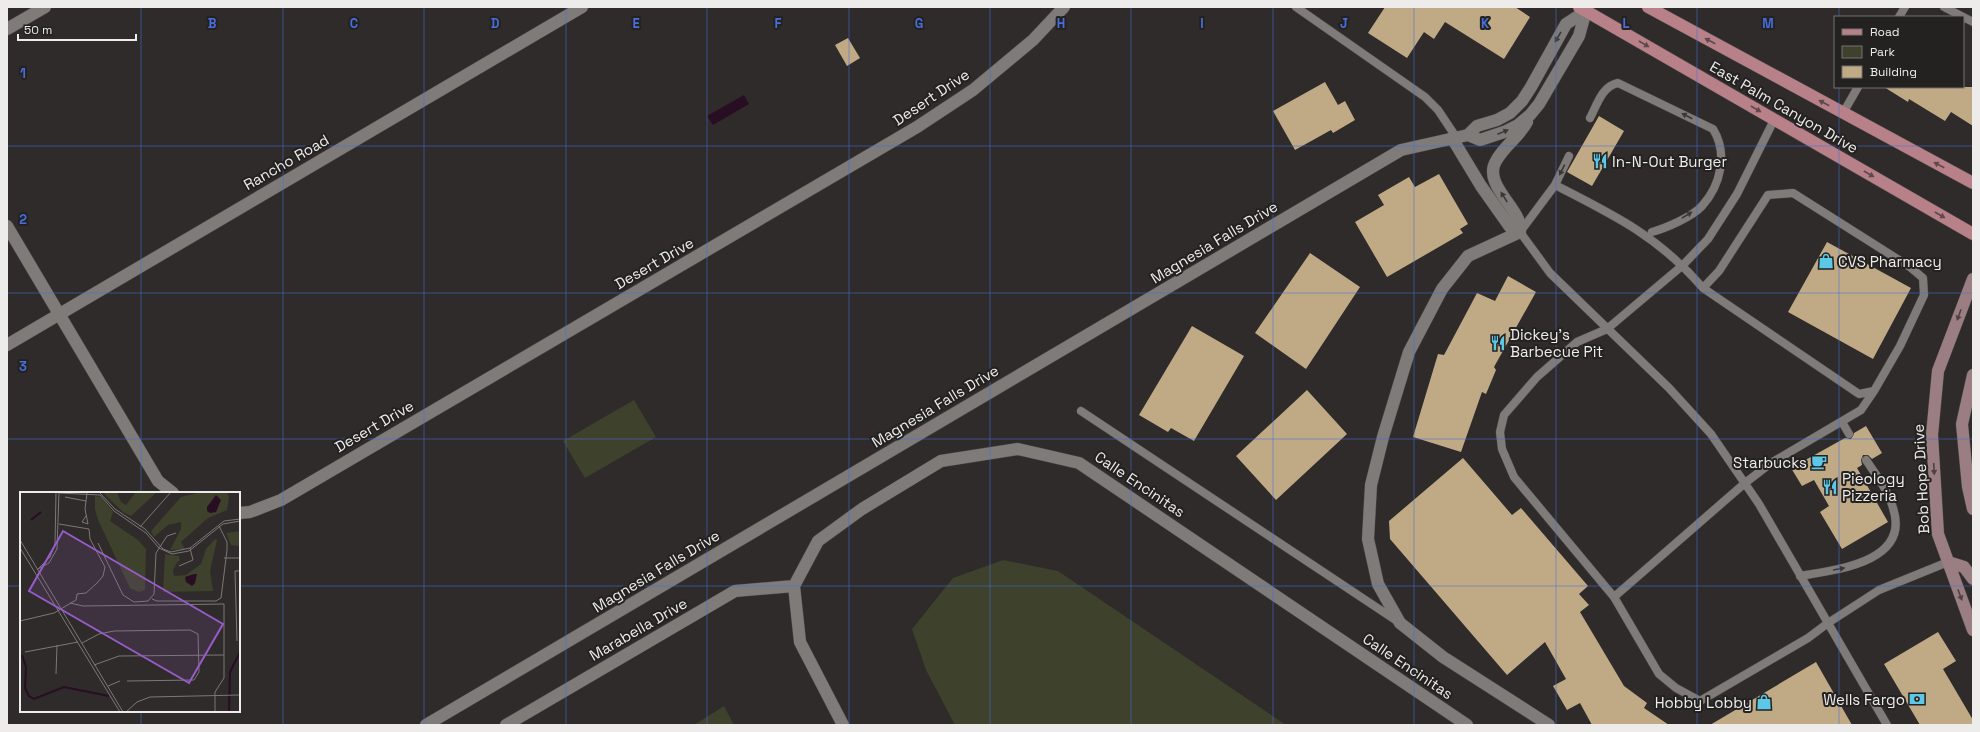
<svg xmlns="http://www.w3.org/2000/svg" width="1980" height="732" viewBox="0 0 1980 732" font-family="'Space Grotesk',sans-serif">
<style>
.green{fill:#3e412b}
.water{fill:#280d23}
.building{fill:#c0aa85}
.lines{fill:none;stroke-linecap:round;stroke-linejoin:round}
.lane-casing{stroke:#4a4847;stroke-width:9}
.street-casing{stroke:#4a4847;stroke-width:13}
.secondary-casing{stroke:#4a4847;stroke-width:13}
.primary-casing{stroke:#4a4847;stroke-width:13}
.lane{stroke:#7e7b79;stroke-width:8}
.street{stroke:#7e7b79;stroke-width:12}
.secondary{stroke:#9b7e81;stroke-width:12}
.primary{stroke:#b88189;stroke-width:12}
.oneway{fill:#3a3837}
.oneway2{fill:#5f484b}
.oneway3{fill:#4e4243}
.grid{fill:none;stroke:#476edc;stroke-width:1;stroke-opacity:0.55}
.labels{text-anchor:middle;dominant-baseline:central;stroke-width:4;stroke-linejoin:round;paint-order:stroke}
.street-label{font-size:15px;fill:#eeeceb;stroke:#242221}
.poi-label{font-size:15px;fill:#eeeceb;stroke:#242221;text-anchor:start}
.inset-river{fill:none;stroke:#280d23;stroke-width:2}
.inset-road{fill:none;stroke:#7b7877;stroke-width:1}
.view{fill:#985cca;fill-opacity:0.15;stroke:#985cca;stroke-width:2}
.inset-edge{fill:none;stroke:#eeeceb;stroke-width:2}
.grid-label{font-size:13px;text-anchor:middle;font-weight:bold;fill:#476edc;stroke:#242221;stroke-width:4;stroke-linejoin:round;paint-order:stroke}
</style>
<rect width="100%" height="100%" fill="#2e2b2a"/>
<path class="green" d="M 634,400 L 656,437 L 585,478 L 563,441 Z
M 1003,560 L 1058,571 L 1286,725 L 955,725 L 926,670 L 912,629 L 953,578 Z
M 724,706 L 734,725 L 694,725 Z"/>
<path class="water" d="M 744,95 L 749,104 L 713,125 L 707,116 Z"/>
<path class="building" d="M 1385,7 L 1515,7 L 1530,17 L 1504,59 L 1445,22 L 1434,39 L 1424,32 L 1407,58 L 1368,33 Z
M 848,38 L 860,58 L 847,66 L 835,45 Z
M 1325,82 L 1338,105 L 1345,101 L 1355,120 L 1333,133 L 1331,130 L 1295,150 L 1273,111 Z
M 1884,87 L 1973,87 L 1973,126 L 1951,112 L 1945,121 L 1909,99 L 1908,102 Z
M 1599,116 L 1624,131 L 1592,186 L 1567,172 Z
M 1439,174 L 1468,224 L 1460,229 L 1463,233 L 1387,277 L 1355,222 L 1384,205 L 1378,195 L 1409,177 L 1415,187 Z
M 1827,242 L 1911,288 L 1873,359 L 1788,312 Z
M 1310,253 L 1360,287 L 1306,369 L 1255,333 Z
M 1508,276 L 1536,292 L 1494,367 L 1496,370 L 1486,394 L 1482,392 L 1461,452 L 1413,437 L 1438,354 L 1444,355 L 1477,293 L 1495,301 Z
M 1192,326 L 1244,356 L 1194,441 L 1171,428 L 1168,432 L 1139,415 Z
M 1307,390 L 1347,434 L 1276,500 L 1236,456 Z
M 1866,426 L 1882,453 L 1872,459 L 1868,455 L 1863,455 L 1861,460 L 1862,465 L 1857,468 L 1888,522 L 1842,549 L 1820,512 L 1829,506 L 1814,480 L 1802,486 L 1791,468 L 1845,438 L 1851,439 L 1854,433 Z
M 1463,458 L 1512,515 L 1521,508 L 1588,586 L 1579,594 L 1589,605 L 1580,612 L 1624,686 L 1647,703 L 1644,708 L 1669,725 L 1592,725 L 1580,703 L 1567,710 L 1553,686 L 1566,679 L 1545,642 L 1507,675 L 1390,539 L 1389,521 Z
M 1938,632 L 1956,661 L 1943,669 L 1973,720 L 1973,725 L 1920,725 L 1884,664 Z
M 1816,662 L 1852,725 L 1710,725 Z"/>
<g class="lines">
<defs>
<path id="lane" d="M 1296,7 L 1425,97 L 1438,110 L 1456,137
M 1944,7 L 1973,22
M 1899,17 L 1905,7
M 1843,113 L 1858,87
M 1590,118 C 1597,105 1602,86 1618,83 L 1713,129 C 1728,153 1721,185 1702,206 C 1692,217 1666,228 1652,232
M 1774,120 L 1737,194 L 1708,239 L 1683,265 L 1607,329 L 1577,342 L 1537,377 L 1504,415 L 1500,432 L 1502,449 L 1514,477 L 1614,597 L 1659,674 L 1676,688 L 1700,701 L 1808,638 L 1828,623 L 1879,590 L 1948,562
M 1555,185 L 1569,156
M 1703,288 L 1719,271 L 1768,195 L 1793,193 L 1910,267 L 1923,278 L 1924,295 L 1900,346 L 1874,391 L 1859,394 L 1703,288 C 1658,236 1614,215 1555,185 L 1520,232 L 1550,273 L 1669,388 L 1711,434 L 1759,504 L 1887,725
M 1081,411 L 1397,621
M 1842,422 L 1849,434
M 1800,576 C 1836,570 1911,562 1893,508 C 1888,490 1876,475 1866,460
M 1614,597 L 1745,483 L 1771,463 L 1861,410 L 1874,391"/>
<path id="street" d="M 7,29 L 45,7
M 1468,135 L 1480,140 L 1504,132 L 1518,125 L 1530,115 L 1539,104 L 1579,36 L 1587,7
M 1452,138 L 1481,186 L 1510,227 L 1520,232
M 7,226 L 158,481 L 173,493
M 1520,232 L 1468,256 L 1442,289 L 1409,352 L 1383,437 L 1371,485 L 1368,539 L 1378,584 L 1400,623 L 1443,657 L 1549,725
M 1520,232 C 1519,228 1520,223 1518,219 C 1511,202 1484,181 1496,161 C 1504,146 1519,137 1527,122
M 7,345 L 582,7
M 239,513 L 250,512 L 281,500 L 917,127 L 973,90 L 1033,40 L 1064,7
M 426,725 L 1401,150 L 1468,135 L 1477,126 L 1497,120 L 1510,113 L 1522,101 L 1531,87 L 1566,24 L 1586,11
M 506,725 L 735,591 L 794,586
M 843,725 L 800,642 L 794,586 L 818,541 L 862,509 L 941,461 L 1018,449 L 1079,463 L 1467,725"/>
<path id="secondary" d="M 1973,279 L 1938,371 L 1932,435 L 1938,534 L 1973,630
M 1973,375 L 1962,424 L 1968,487 L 1973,509
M 1948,562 L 1964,567 L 1973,579"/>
<path id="primary" d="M 1579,7 L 1973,234
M 1648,7 L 1973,183"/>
</defs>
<use href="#lane" class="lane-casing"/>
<use href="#street" class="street-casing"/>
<use href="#secondary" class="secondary-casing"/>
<use href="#primary" class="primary-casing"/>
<use href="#lane" class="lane"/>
<use href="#street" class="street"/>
<use href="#secondary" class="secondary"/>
<use href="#primary" class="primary"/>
</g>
<defs><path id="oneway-solid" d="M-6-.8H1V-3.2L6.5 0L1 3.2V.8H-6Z"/></defs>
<g class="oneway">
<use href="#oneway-solid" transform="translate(1558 37) rotate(120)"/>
<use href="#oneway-solid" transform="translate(1687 116) rotate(-153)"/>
<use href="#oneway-solid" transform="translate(1503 132) rotate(-22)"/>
<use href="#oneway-solid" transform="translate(1562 170) rotate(116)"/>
<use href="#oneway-solid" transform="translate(1504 197) rotate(-122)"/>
<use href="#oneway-solid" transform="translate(1687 215) rotate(-32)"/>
<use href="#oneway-solid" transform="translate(1839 569) rotate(-10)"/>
</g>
<g class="oneway2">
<use href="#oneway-solid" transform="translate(1710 41) rotate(-152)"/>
<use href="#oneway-solid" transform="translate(1644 44) rotate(30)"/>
<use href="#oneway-solid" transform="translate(1824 103) rotate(-152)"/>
<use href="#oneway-solid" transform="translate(1756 109) rotate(30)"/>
<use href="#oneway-solid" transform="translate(1939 165) rotate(-152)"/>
<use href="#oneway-solid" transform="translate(1869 174) rotate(30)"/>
<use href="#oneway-solid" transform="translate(1940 215) rotate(30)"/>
</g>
<g class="oneway3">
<use href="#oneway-solid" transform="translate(1959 315) rotate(110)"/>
<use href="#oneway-solid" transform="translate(1934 469) rotate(87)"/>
<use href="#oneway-solid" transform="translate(1960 595) rotate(70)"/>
</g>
<path class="grid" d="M 141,7 L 141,493M 283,7 L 283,725M 424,7 L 424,725M 566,7 L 566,725M 707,7 L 707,725M 849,7 L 849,725M 990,7 L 990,725M 1131,7 L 1131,725M 1273,7 L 1273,725M 1414,7 L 1414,725M 1556,7 L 1556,725M 1697,7 L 1697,725M 1839,7 L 1839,17M 1839,87 L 1839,725M 7,146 L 1973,146M 7,293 L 1973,293M 7,439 L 1973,439M 7,586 L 21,586M 239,586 L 1973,586M 141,711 L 141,725"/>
<defs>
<symbol id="restaurant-bare" viewBox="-9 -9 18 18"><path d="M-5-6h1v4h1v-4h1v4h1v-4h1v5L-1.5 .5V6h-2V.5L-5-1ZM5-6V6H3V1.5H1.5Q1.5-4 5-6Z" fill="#5ac8e6" stroke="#242221" stroke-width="2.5" paint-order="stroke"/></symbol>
<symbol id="shop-bare" viewBox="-9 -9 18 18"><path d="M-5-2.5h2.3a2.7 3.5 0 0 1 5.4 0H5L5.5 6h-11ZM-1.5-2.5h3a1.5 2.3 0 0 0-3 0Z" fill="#5ac8e6" stroke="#242221" stroke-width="2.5" paint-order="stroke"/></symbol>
<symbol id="cafe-bare" viewBox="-9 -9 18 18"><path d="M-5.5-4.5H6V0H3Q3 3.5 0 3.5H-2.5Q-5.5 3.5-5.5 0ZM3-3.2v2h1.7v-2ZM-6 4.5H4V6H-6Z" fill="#5ac8e6" stroke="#242221" stroke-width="2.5" paint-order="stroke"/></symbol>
<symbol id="bank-bare" viewBox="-9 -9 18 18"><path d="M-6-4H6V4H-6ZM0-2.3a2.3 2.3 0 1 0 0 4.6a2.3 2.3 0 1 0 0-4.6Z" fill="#5ac8e6" stroke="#242221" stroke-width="2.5" paint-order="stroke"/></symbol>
</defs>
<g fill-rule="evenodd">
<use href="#restaurant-bare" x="1589" y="150" width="22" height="22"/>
<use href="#shop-bare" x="1815" y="250" width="22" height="22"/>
<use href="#restaurant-bare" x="1487" y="332" width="22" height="22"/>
<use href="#cafe-bare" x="1808" y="451" width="22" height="22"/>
<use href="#restaurant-bare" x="1819" y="476" width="22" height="22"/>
<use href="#bank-bare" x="1906" y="688" width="22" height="22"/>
<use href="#shop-bare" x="1753" y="691" width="22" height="22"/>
</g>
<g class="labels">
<g class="street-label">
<text transform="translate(931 97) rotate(-34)">Desert Drive</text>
<text transform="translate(1784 107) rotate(30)">East Palm Canyon Drive</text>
<text transform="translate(286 162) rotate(-30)">Rancho Road</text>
<text transform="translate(1214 242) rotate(-31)">Magnesia Falls Drive</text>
<text transform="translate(654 263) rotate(-30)">Desert Drive</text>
<text transform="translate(935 406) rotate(-31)">Magnesia Falls Drive</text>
<text transform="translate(374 426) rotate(-30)">Desert Drive</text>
<text transform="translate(1921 479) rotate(-93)">Bob Hope Drive</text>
<text transform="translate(1140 484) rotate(34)">Calle Encinitas</text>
<text transform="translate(656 571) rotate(-31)">Magnesia Falls Drive</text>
<text transform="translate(638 629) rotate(-30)">Marabella Drive</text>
<text transform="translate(1408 666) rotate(34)">Calle Encinitas</text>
</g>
<g class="poi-label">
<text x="1612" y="161">In-N-Out Burger</text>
<text x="1838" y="261">CVS Pharmacy</text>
<text x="1510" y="334">Dickey's<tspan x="1510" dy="17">Barbecue Pit</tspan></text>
<text x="1807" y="462" text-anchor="end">Starbucks</text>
<text x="1842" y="478">Pieology<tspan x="1842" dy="17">Pizzeria</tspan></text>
<text x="1905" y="699" text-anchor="end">Wells Fargo</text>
<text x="1752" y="702" text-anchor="end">Hobby Lobby</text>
</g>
</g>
<g transform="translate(20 492)">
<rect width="220" height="220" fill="#2e2b2a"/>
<path d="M 82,0 L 97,0 L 101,10 L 106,13 L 116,0 L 137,0 L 111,24 L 103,20 ZM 181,0 L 207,0 L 209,5 L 207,18 L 188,26 L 161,50 L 165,57 L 150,58 L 161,37 L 161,30 L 148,33 L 134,45 L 131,39 L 161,5 ZM 75,4 L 81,5 L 93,20 L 90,29 L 118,48 L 126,57 L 125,98 L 119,100 L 110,96 L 78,28 L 75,17 ZM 220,39 L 220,54 L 211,53 L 206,41 ZM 195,47 L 197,48 L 190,79 L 193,99 L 143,100 L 145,62 L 159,64 L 160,69 L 158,69 L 153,78 L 154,84 L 166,83 L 181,72 L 186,57 Z" fill="#3e412b"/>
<path d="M 196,3 L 201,8 L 196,20 L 190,21 L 187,19 L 187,15 ZM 174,82 L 177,82 L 175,91 L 172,94 L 166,90 L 165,85 Z" fill="#280d23"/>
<path class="inset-river" d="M 11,28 L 21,20M 2,163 L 6,175 L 5,196 L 9,204 L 14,207 L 44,195 L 89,204M 209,220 L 210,180 L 220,160"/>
<path class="inset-road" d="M 79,0 L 95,17 L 125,37 L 143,57 L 151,60 L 170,56 L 204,29 L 220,27M 39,1 L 80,3 L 94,19 L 126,41 L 139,56 L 152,62 L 169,59 L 203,32 L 220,29M 45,5 L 66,9M 66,24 L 62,30 L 68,32 L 65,17 L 67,1M 39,32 L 69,37 L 70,47 L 85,75 L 83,84 L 77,91 L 66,101 L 57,102M 120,35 L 151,0M 0,48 L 103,220M 78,51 L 103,103 L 114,110 L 128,109 L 134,102 L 136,61 L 147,44 L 156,41M 0,56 L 100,220M 204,66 L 220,66M 159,74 L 173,68 L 170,56M 18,77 L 29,71 L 37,57 L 39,0M 17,78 L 30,65 L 35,52 L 36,0M 132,107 L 137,109 L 196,109 L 201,106 L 207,58 L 207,50 L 199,34M 50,111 L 63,114 L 204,112 L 204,186 L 195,200 L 195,220M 0,129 L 34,121 L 56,108 L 57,102M 217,149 L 215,79 L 220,79M 62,151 L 79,142 L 94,139 L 170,138 L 178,142 L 179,180 L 174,188 L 107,189M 5,160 L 58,150M 74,173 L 99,164 L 204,163M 36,182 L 37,153M 88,194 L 100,189M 106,220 L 117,210 L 130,205 L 220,203"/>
<path class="view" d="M 43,39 L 203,132 L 169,191 L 9,99 Z"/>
<rect width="220" height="220" class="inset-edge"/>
</g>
<g class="grid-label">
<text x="212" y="28">B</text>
<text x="354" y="28">C</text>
<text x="495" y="28">D</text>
<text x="636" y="28">E</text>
<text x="778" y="28">F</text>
<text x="919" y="28">G</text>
<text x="1061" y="28">H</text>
<text x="1202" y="28">I</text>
<text x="1344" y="28">J</text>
<text x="1485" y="28">K</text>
<text x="1626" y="28">L</text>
<text x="1768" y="28">M</text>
<text x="23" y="78">1</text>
<text x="23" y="224">2</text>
<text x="23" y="371">3</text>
</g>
<rect width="1980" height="732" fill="none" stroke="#eeeceb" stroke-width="16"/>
<rect x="1834" y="16" width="130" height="72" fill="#242221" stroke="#757372"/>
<rect x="1842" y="29" width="20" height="6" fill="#b88189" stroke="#757372"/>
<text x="1870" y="36" font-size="12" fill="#eeeceb">Road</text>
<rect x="1842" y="46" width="20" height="12" fill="#3e412b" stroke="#757372"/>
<text x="1870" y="56" font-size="12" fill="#eeeceb">Park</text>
<rect x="1842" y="66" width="20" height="12" fill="#c0aa85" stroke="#757372"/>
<text x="1870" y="76" font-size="12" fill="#eeeceb">Building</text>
<path d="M18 34v6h118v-6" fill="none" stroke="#eeeceb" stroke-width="2"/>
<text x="24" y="34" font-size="12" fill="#eeeceb" stroke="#242221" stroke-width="3" paint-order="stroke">50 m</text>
</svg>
